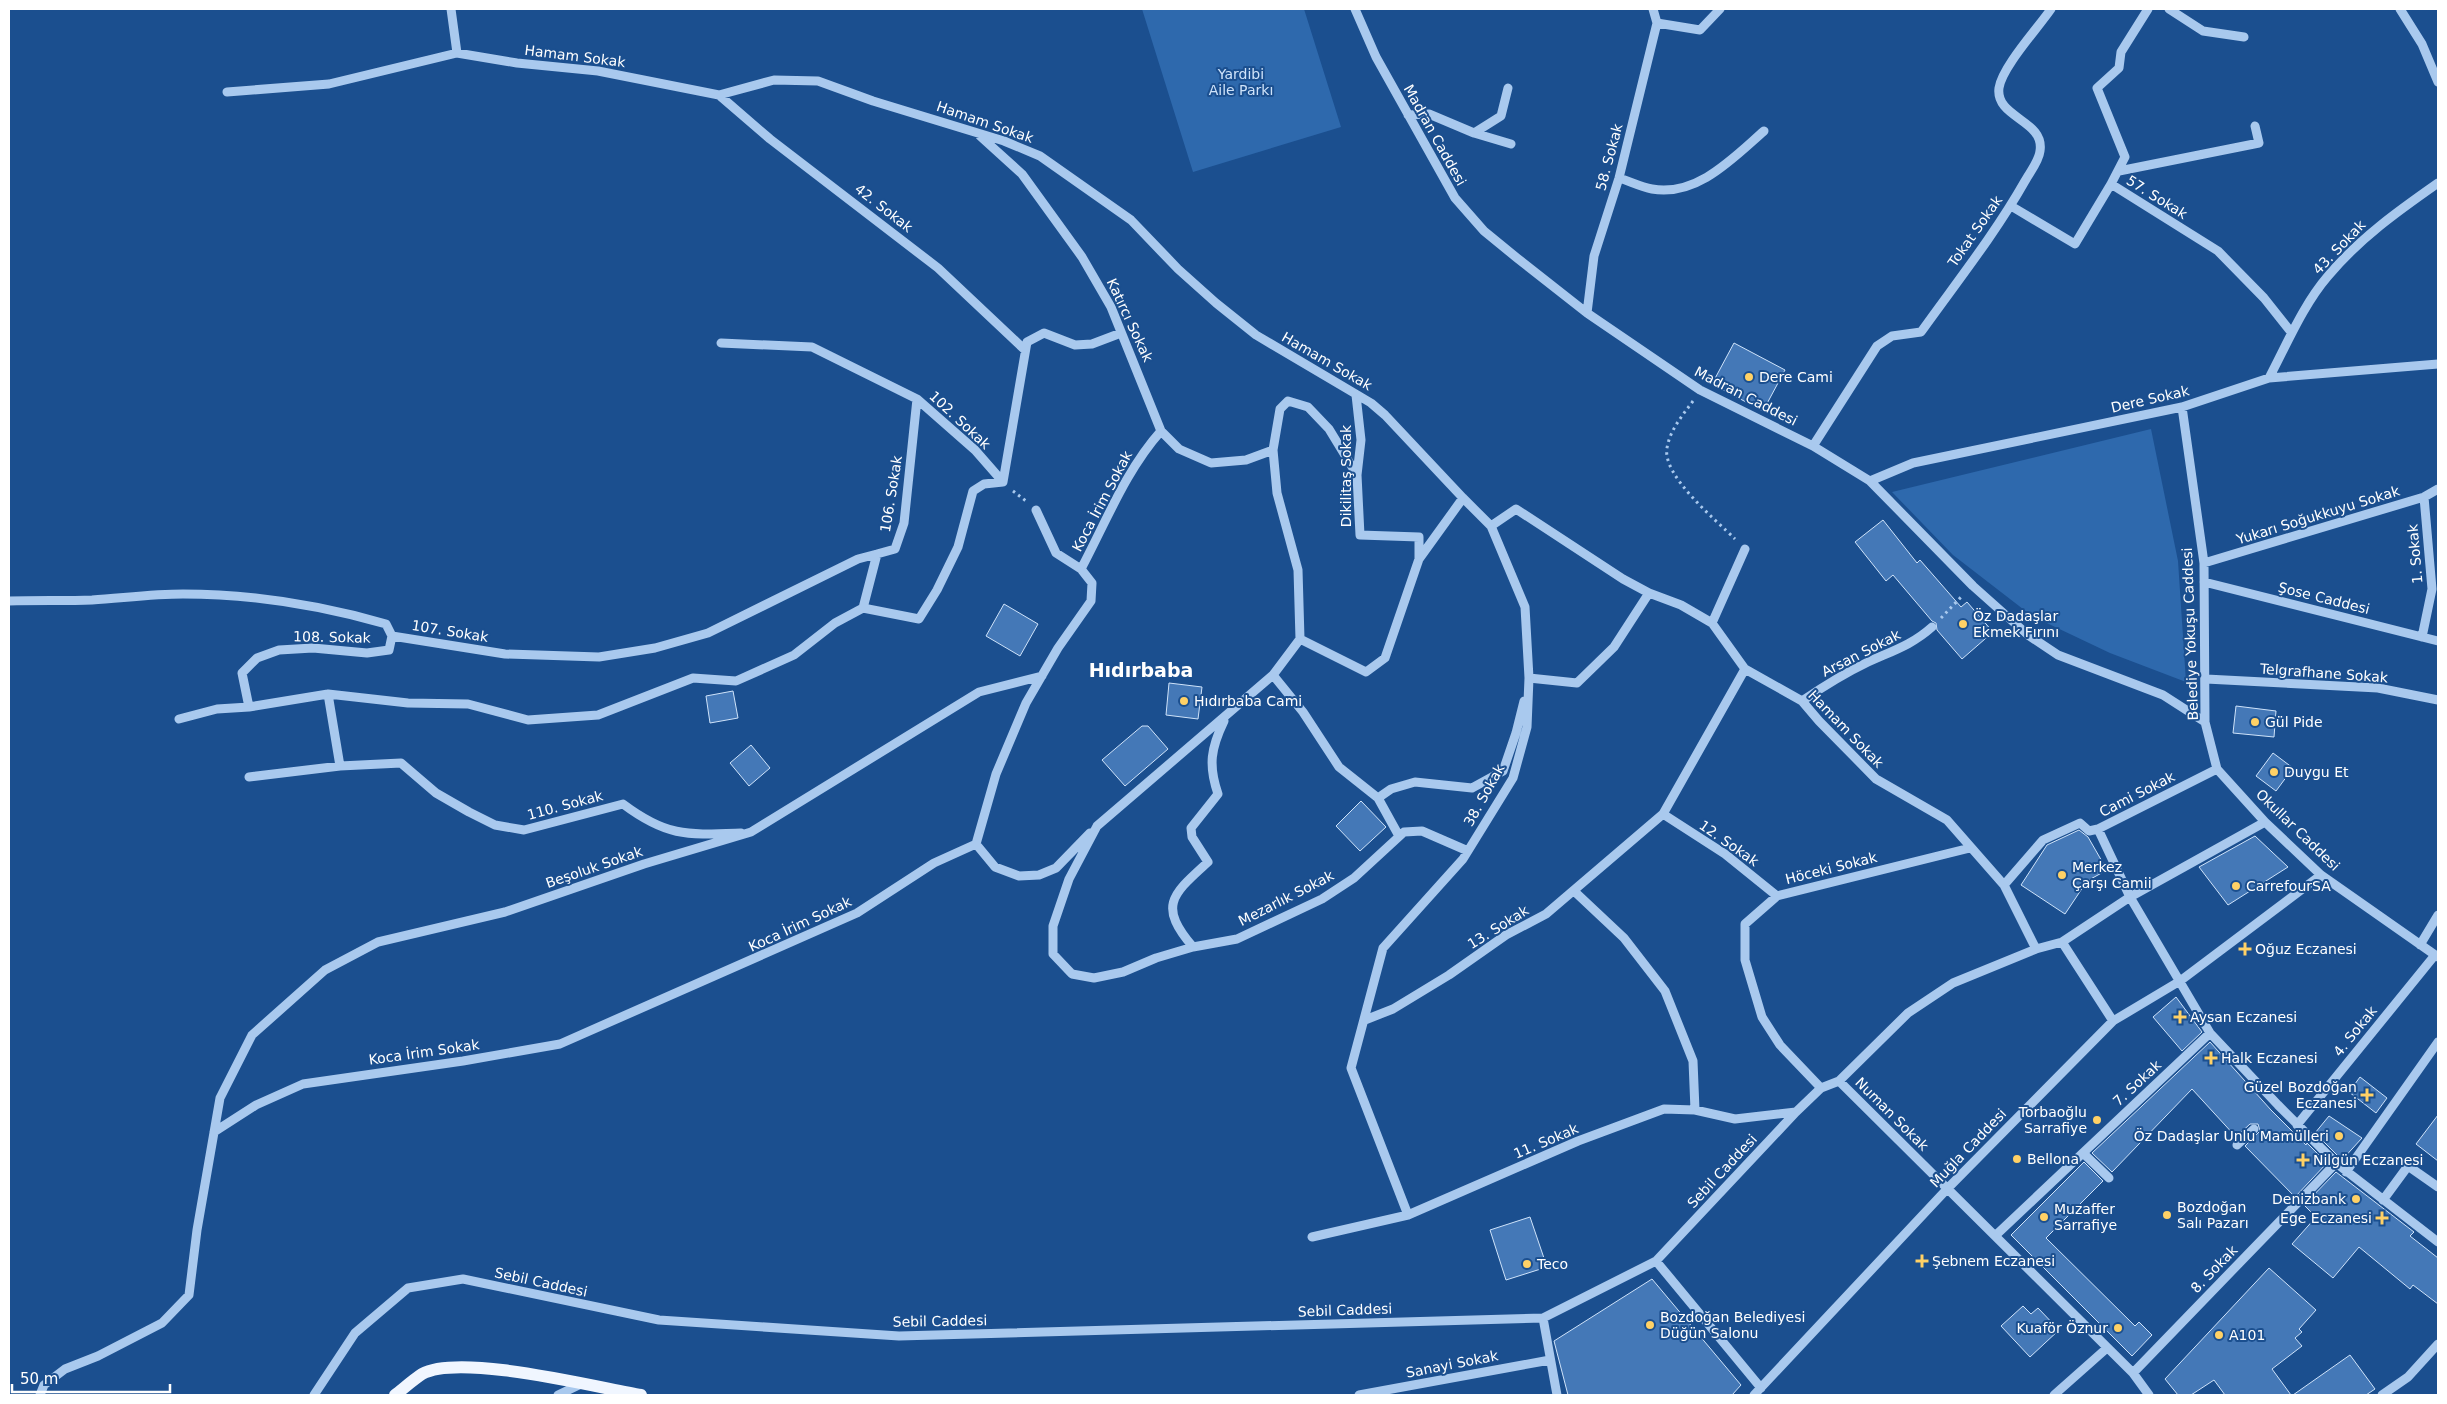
<svg xmlns="http://www.w3.org/2000/svg" width="2447" height="1404" viewBox="0 0 2447 1404" font-family="'DejaVu Sans',sans-serif">
<style>
.green{fill:#2e69ad}
.building{fill:#4478b7;stroke:#cfe3fa}
.lines{fill:none;stroke-linecap:round;stroke-linejoin:round}
.path{stroke:#a9c9ee;stroke-width:3;stroke-dasharray:2.5 4;stroke-linecap:butt}
.minor{stroke:#a9c9ee;stroke-width:9}
.major{stroke:#f0f6ff;stroke-width:12}
.poi-dot{fill:#ffd166;stroke:#1b4f8f;stroke-width:2}
.labels{text-anchor:middle;dominant-baseline:central;stroke-width:4;stroke-linejoin:round;paint-order:stroke}
.street-label{font-size:14px;fill:#fff;stroke:#1b4f8f}
.park-label{font-size:14px;fill:#cfe3fa;stroke:#1b4f8f}
.poi-label{font-size:14px;fill:#fff;stroke:#1b4f8f;text-anchor:start}
.district-label{font-size:19px;font-weight:bold;fill:#fff;stroke:#1b4f8f}
</style>
<rect width="100%" height="100%" fill="#1b4f8f"/>
<path class="green" d="M 1142,9 L 1304,9 L 1341,127 L 1193,172 Z
M 2151,429 L 2178,561 L 2186,682 L 2110,653 L 2032,616 L 1953,555 L 1892,492 Z"/>
<path class="building" d="M 1734,343 L 1785,370 L 1763,411 L 1712,384 Z
M 1883,520 L 1917,563 L 1920,560 L 1961,607 L 1967,602 L 1993,632 L 1962,659 L 1937,630 L 1936,623 L 1932,621 L 1893,575 L 1886,581 L 1855,542 Z
M 1004,604 L 1038,624 L 1020,656 L 986,636 Z
M 1169,683 L 1202,687 L 1198,719 L 1166,715 Z
M 733,691 L 738,718 L 710,723 L 706,696 Z
M 2236,706 L 2276,711 L 2274,737 L 2233,733 Z
M 1142,726 L 1148,726 L 1168,749 L 1125,786 L 1102,760 Z
M 751,745 L 770,768 L 749,786 L 730,763 Z
M 2273,753 L 2293,768 L 2276,791 L 2256,776 Z
M 1361,801 L 1386,827 L 1360,851 L 1336,826 Z
M 2079,830 L 2088,837 L 2107,870 L 2087,881 L 2065,914 L 2021,885 L 2047,845 Z
M 2255,836 L 2288,867 L 2228,905 L 2199,867 Z
M 2176,997 L 2202,1032 L 2182,1051 L 2153,1017 Z
M 2210,1042 L 2271,1110 L 2306,1145 L 2307,1143 L 2327,1163 L 2295,1197 L 2245,1146 L 2260,1131 L 2258,1124 L 2250,1124 L 2236,1137 L 2192,1089 L 2112,1172 L 2092,1153 Z
M 2360,1077 L 2387,1098 L 2376,1113 L 2349,1092 Z
M 2438,1115 L 2438,1161 L 2416,1144 Z
M 2329,1116 L 2362,1138 L 2342,1160 L 2315,1133 Z
M 2084,1162 L 2103,1181 L 2046,1238 L 2135,1326 L 2139,1322 L 2152,1335 L 2132,1356 L 2011,1235 Z
M 2336,1172 L 2414,1232 L 2410,1236 L 2438,1258 L 2438,1304 L 2413,1285 L 2410,1289 L 2359,1247 L 2333,1278 L 2292,1244 L 2316,1217 L 2304,1205 Z
M 1530,1217 L 1547,1267 L 1506,1280 L 1490,1230 Z
M 2269,1268 L 2316,1310 L 2299,1329 L 2302,1332 L 2295,1338 L 2302,1346 L 2272,1369 L 2291,1395 L 2225,1395 L 2214,1380 L 2191,1395 L 2178,1395 L 2165,1379 Z
M 1652,1279 L 1741,1385 L 1732,1395 L 1568,1395 L 1554,1341 Z
M 2023,1306 L 2031,1314 L 2038,1308 L 2059,1330 L 2030,1357 L 2001,1326 Z
M 2350,1355 L 2375,1389 L 2366,1395 L 2293,1395 Z"/>
<g class="lines">
<path class="path" d="M 1693,401 C 1682,416 1670,430 1667,448 C 1662,476 1716,520 1735,539
M 1013,491 L 1026,501
M 1941,618 L 1963,595"/>
<path class="minor" d="M 451,9 L 457,53
M 1355,9 L 1376,57 L 1455,198 L 1484,231 L 1517,258 L 1587,313 L 1700,390 L 1813,446 L 1870,481 L 1973,586 L 2028,635 L 2058,655 L 2163,695 L 2205,722
M 2169,9 L 2203,31 L 2244,37
M 2400,9 L 2422,44 L 2438,82
M 1657,23 L 1700,30 L 1720,9
M 227,92 L 329,84 L 457,53 L 517,63 L 598,71 L 719,95 L 774,80 L 818,81 L 873,101 L 1004,141 L 1040,156 L 1131,220 L 1178,269 L 1216,303 L 1256,335 L 1371,403 L 1385,415 L 1463,498 L 1491,526 L 1516,509 L 1623,579 L 1649,593 L 1681,605 L 1712,623 L 1745,669 L 1802,701 L 1819,721 L 1876,779 L 1947,820 L 2004,885 L 2036,949
M 719,95 L 770,139 L 938,268 L 1025,350
M 1408,115 L 1429,114 L 1474,133 L 1511,144
M 1474,133 L 1501,116 L 1508,88
M 980,136 L 1022,174 L 1082,257 L 1111,307 L 1161,431 L 1179,449 L 1211,463 L 1246,460 L 1273,450
M 2119,171 L 2259,143 L 2255,126
M 1619,178 C 1629,181 1641,187 1652,189 C 1697,197 1733,158 1764,131
M 2111,184 L 2125,157 L 2097,88 L 2119,68 L 2121,52 L 2148,9
M 2011,206 L 2075,244 L 2111,184 L 2218,251 L 2264,298 L 2291,332
M 1587,313 L 1594,256 L 1619,178 L 1657,23 L 1653,9
M 721,343 L 812,347 L 917,399 L 975,450 L 1003,482
M 2269,378 C 2287,344 2303,305 2328,276 C 2360,238 2398,211 2438,183
M 1356,395 L 1361,440 L 1357,475 L 1360,535 L 1419,537 L 1419,559
M 2182,407 L 2204,563 L 2205,722 L 2217,769 L 2265,822 L 2321,875 L 2438,957
M 1813,446 L 1877,346 L 1892,336 L 1921,332 C 1956,283 1995,234 2025,181 C 2030,172 2039,161 2040,151 C 2045,120 1995,118 1999,88 C 2002,67 2038,28 2051,9
M 1357,475 L 1329,429 L 1308,407 L 1288,401 L 1280,409 L 1273,450 L 1277,493 L 1298,570 L 1300,639 L 1273,675 L 1097,826 L 1069,879 L 1053,926 L 1053,954 L 1072,974 L 1094,978 L 1123,972 L 1156,958 L 1193,947 L 1237,939 L 1322,899 L 1354,878 L 1404,832 L 1422,831 L 1468,851
M 1870,481 L 1913,463 L 2182,407 L 2269,378 L 2438,364
M 1036,510 L 1056,553 L 1081,569
M 2204,563 L 2424,497 L 2438,489
M 2204,582 L 2438,641
M 9,601 C 37,600 65,601 92,600 C 123,598 153,594 183,594 C 252,594 320,605 386,624 L 392,636 L 505,654 L 599,657 L 655,648 L 708,633 L 858,559 L 877,554
M 863,608 L 877,554 L 895,549 L 904,523 L 917,399
M 1712,623 L 1745,549
M 2422,637 L 2432,589 L 2424,497
M 1300,639 L 1366,672 L 1385,658 L 1419,559 L 1463,498
M 1273,675 L 1303,712 L 1339,767 L 1378,798 L 1399,836
M 2206,679 L 2378,688 L 2438,700
M 1529,682 L 1529,678 L 1577,683 L 1614,647 L 1649,593
M 328,694 L 340,766
M 1802,701 C 1824,686 1845,673 1868,662 C 1892,651 1912,645 1932,627
M 249,707 L 242,673 L 257,658 L 279,650 L 313,648 L 367,653 L 389,650 L 392,636
M 179,719 L 217,709 L 249,707 L 328,694 L 408,703 L 468,704 L 528,720 L 598,715 L 693,678 L 736,681 L 794,655 L 835,623 L 863,608 L 919,619 L 937,590 L 958,547 L 973,491 L 984,484 L 1003,482 L 1027,342 L 1044,333 L 1075,345 L 1092,344 L 1121,333
M 249,777 L 340,766 L 401,763 L 436,793 L 469,812 L 495,825 L 524,830 L 623,804 C 667,837 687,835 741,833
M 1378,798 L 1391,789 L 1415,782 L 1472,788 L 1503,771 L 1516,733 L 1524,701
M 1663,814 L 1725,854 L 1777,896
M 2098,829 L 2130,897 L 2210,1033 L 2278,1105 L 2336,1163 L 2438,1242
M 976,844 L 995,867 L 1019,876 L 1039,875 L 1056,868 L 1090,833
M 2004,885 L 2043,840 L 2080,823 L 2089,831 L 2098,829 L 2217,769
M 1574,891 L 1624,938 L 1665,991 L 1693,1061 L 1695,1110
M 2062,942 L 2113,1021
M 2420,945 L 2438,915
M 1193,947 C 1157,905 1173,894 1208,862 L 1192,837 L 1191,828 L 1218,794 C 1208,765 1211,748 1224,721
M 1365,1020 L 1393,1009 L 1449,975 L 1506,935 L 1546,914 L 1663,814 L 1745,669
M 1839,1081 L 2133,1373 L 2149,1395
M 1821,1088 L 1780,1045 L 1762,1017 L 1745,960 L 1745,924 L 1777,896 L 1970,848
M 2297,1125 L 2435,955
M 214,1132 L 256,1105 L 303,1084 L 463,1061 L 560,1044 L 857,913 L 934,863 L 976,844 L 996,774 L 1026,703 L 1058,648 L 1091,601 L 1092,583 L 1081,569 C 1106,522 1126,470 1161,431
M 2237,1145 L 2254,1129
M 2083,1153 L 2109,1178
M 2346,1172 L 2438,1042
M 2383,1200 L 2408,1166 L 2438,1187
M 1408,1215 L 1351,1068 L 1383,948 L 1463,859 L 1513,778 L 1527,727 L 1529,678 L 1525,607 L 1491,526
M 1996,1235 L 2210,1033
M 1312,1237 L 1408,1215 L 1578,1141 L 1664,1109 L 1695,1110 L 1735,1119 L 1796,1112
M 1656,1261 L 1761,1388
M 1543,1318 L 1557,1395
M 2133,1373 L 2336,1163
M 40,1395 L 44,1385 L 65,1369 L 98,1356 L 162,1323 L 189,1295 L 197,1230 L 220,1098 L 252,1035 L 325,970 L 378,942 L 505,912 L 644,864 L 751,832 L 979,692 L 1042,676
M 314,1395 L 355,1333 L 408,1288 L 463,1279 L 659,1320 L 899,1336 L 1543,1318 L 1656,1261 L 1796,1112 L 1821,1088 L 1839,1081 L 1908,1013 L 1953,983 L 2036,949 L 2062,942 L 2130,897 L 2265,822
M 558,1395 L 581,1384
M 1359,1395 L 1550,1360
M 1754,1395 L 1948,1188 L 2113,1021 L 2180,981 L 2321,875
M 2054,1395 L 2107,1348
M 2382,1395 L 2408,1377 L 2438,1344"/>
<path class="major" d="M 395,1395 C 404,1388 413,1380 422,1374 C 460,1353 595,1387 641,1395"/>
</g>
<g class="poi-dot">
<circle cx="1749" cy="377" r="5"/>
<circle cx="1963" cy="624" r="5"/>
<circle cx="1184" cy="701" r="5"/>
<circle cx="2255" cy="722" r="5"/>
<circle cx="2274" cy="772" r="5"/>
<circle cx="2062" cy="875" r="5"/>
<circle cx="2236" cy="886" r="5"/>
<path d="M2242.5 941.5h5v5h5v5h-5v5h-5v-5h-5v-5h5z"/>
<path d="M2177.5 1009.5h5v5h5v5h-5v5h-5v-5h-5v-5h5z"/>
<path d="M2208.5 1050.5h5v5h5v5h-5v5h-5v-5h-5v-5h5z"/>
<path d="M2364.5 1087.5h5v5h5v5h-5v5h-5v-5h-5v-5h5z"/>
<circle cx="2097" cy="1120" r="5"/>
<circle cx="2339" cy="1136" r="5"/>
<circle cx="2017" cy="1159" r="5"/>
<path d="M2300.5 1152.5h5v5h5v5h-5v5h-5v-5h-5v-5h5z"/>
<circle cx="2356" cy="1199" r="5"/>
<circle cx="2167" cy="1215" r="5"/>
<circle cx="2044" cy="1217" r="5"/>
<path d="M2379.5 1210.5h5v5h5v5h-5v5h-5v-5h-5v-5h5z"/>
<path d="M1919.5 1253.5h5v5h5v5h-5v5h-5v-5h-5v-5h5z"/>
<circle cx="1527" cy="1264" r="5"/>
<circle cx="1650" cy="1325" r="5"/>
<circle cx="2118" cy="1328" r="5"/>
<circle cx="2219" cy="1335" r="5"/>
</g>
<g class="labels">
<g class="street-label">
<text transform="translate(575 56) rotate(7)">Hamam Sokak</text>
<text transform="translate(985 122) rotate(19)">Hamam Sokak</text>
<text transform="translate(1435 135) rotate(61)">Madran Caddesi</text>
<text transform="translate(1609 157) rotate(-75)">58. Sokak</text>
<text transform="translate(2157 197) rotate(32)">57. Sokak</text>
<text transform="translate(884 208) rotate(38)">42. Sokak</text>
<text transform="translate(1975 231) rotate(-55)">Tokat Sokak</text>
<text transform="translate(2339 247) rotate(-46)">43. Sokak</text>
<text transform="translate(1130 320) rotate(65)">Katırcı Sokak</text>
<text transform="translate(1327 361) rotate(30)">Hamam Sokak</text>
<text transform="translate(1746 396) rotate(27)">Madran Caddesi</text>
<text transform="translate(2150 399) rotate(-13)">Dere Sokak</text>
<text transform="translate(960 420) rotate(43)">102. Sokak</text>
<text transform="translate(1346 476) rotate(-90)">Dikilitaş Sokak</text>
<text transform="translate(891 494) rotate(-81)">106. Sokak</text>
<text transform="translate(1102 501) rotate(-62)">Koca İrim Sokak</text>
<text transform="translate(2318 515) rotate(-17)">Yukarı Soğukkuyu Sokak</text>
<text transform="translate(2415 554) rotate(-95)">1. Sokak</text>
<text transform="translate(2324 598) rotate(14)">Şose Caddesi</text>
<text transform="translate(450 631) rotate(9)">107. Sokak</text>
<text transform="translate(2190 634) rotate(-92)">Belediye Yokuşu Caddesi</text>
<text transform="translate(332 637) rotate(1)">108. Sokak</text>
<text transform="translate(1861 653) rotate(-27)">Arsan Sokak</text>
<text transform="translate(2324 673) rotate(4)">Telgrafhane Sokak</text>
<text transform="translate(1846 729) rotate(46)">Hamam Sokak</text>
<text transform="translate(2137 794) rotate(-27)">Cami Sokak</text>
<text transform="translate(1484 795) rotate(-61)">38. Sokak</text>
<text transform="translate(565 805) rotate(-15)">110. Sokak</text>
<text transform="translate(2298 830) rotate(44)">Okullar Caddesi</text>
<text transform="translate(1729 843) rotate(35)">12. Sokak</text>
<text transform="translate(594 867) rotate(-19)">Beşoluk Sokak</text>
<text transform="translate(1831 868) rotate(-14)">Höceki Sokak</text>
<text transform="translate(1286 898) rotate(-27)">Mezarlık Sokak</text>
<text transform="translate(800 924) rotate(-25)">Koca İrim Sokak</text>
<text transform="translate(1498 927) rotate(-32)">13. Sokak</text>
<text transform="translate(2355 1031) rotate(-51)">4. Sokak</text>
<text transform="translate(424 1052) rotate(-8)">Koca İrim Sokak</text>
<text transform="translate(2137 1083) rotate(-43)">7. Sokak</text>
<text transform="translate(1892 1114) rotate(45)">Numan Sokak</text>
<text transform="translate(1546 1141) rotate(-23)">11. Sokak</text>
<text transform="translate(1968 1148) rotate(-46)">Muğla Caddesi</text>
<text transform="translate(1722 1171) rotate(-47)">Sebil Caddesi</text>
<text transform="translate(2214 1269) rotate(-46)">8. Sokak</text>
<text transform="translate(541 1282) rotate(12)">Sebil Caddesi</text>
<text transform="translate(1345 1310) rotate(-2)">Sebil Caddesi</text>
<text transform="translate(940 1321) rotate(-1)">Sebil Caddesi</text>
<text transform="translate(1452 1364) rotate(-11)">Sanayi Sokak</text>
</g>
<g class="park-label">
<text x="1241" y="74">Yardibi<tspan x="1241" dy="16">Aile Parkı</tspan></text>
</g>
<g class="poi-label">
<text x="1759" y="377">Dere Cami</text>
<text x="1973" y="616">Öz Dadaşlar<tspan x="1973" dy="16">Ekmek Fırını</tspan></text>
<text x="1194" y="701">Hıdırbaba Cami</text>
<text x="2265" y="722">Gül Pide</text>
<text x="2284" y="772">Duygu Et</text>
<text x="2072" y="867">Merkez<tspan x="2072" dy="16">Çarşı Camii</tspan></text>
<text x="2246" y="886">CarrefourSA</text>
<text x="2255" y="949">Oğuz Eczanesi</text>
<text x="2190" y="1017">Aysan Eczanesi</text>
<text x="2221" y="1058">Halk Eczanesi</text>
<text x="2357" y="1087" text-anchor="end">Güzel Bozdoğan<tspan x="2357" dy="16">Eczanesi</tspan></text>
<text x="2087" y="1112" text-anchor="end">Torbaoğlu<tspan x="2087" dy="16">Sarrafiye</tspan></text>
<text x="2329" y="1136" text-anchor="end">Öz Dadaşlar Unlu Mamülleri</text>
<text x="2027" y="1159">Bellona</text>
<text x="2313" y="1160">Nilgün Eczanesi</text>
<text x="2346" y="1199" text-anchor="end">Denizbank</text>
<text x="2177" y="1207">Bozdoğan<tspan x="2177" dy="16">Salı Pazarı</tspan></text>
<text x="2054" y="1209">Muzaffer<tspan x="2054" dy="16">Sarrafiye</tspan></text>
<text x="2372" y="1218" text-anchor="end">Ege Eczanesi</text>
<text x="1932" y="1261">Şebnem Eczanesi</text>
<text x="1537" y="1264">Teco</text>
<text x="1660" y="1317">Bozdoğan Belediyesi<tspan x="1660" dy="16">Düğün Salonu</tspan></text>
<text x="2108" y="1328" text-anchor="end">Kuaför Öznur</text>
<text x="2229" y="1335">A101</text>
</g>
<g class="district-label">
<text x="1141" y="670">Hıdırbaba</text>
</g>
</g>
<rect width="2447" height="1404" fill="none" stroke="#ffffff" stroke-width="20"/>
<path d="M12 1384v8h158v-8" fill="none" stroke="#ffffff" stroke-width="2.5"/>
<text x="20" y="1384" font-size="15" fill="#ffffff" stroke="#1b4f8f" stroke-width="4" paint-order="stroke">50 m</text>
</svg>
